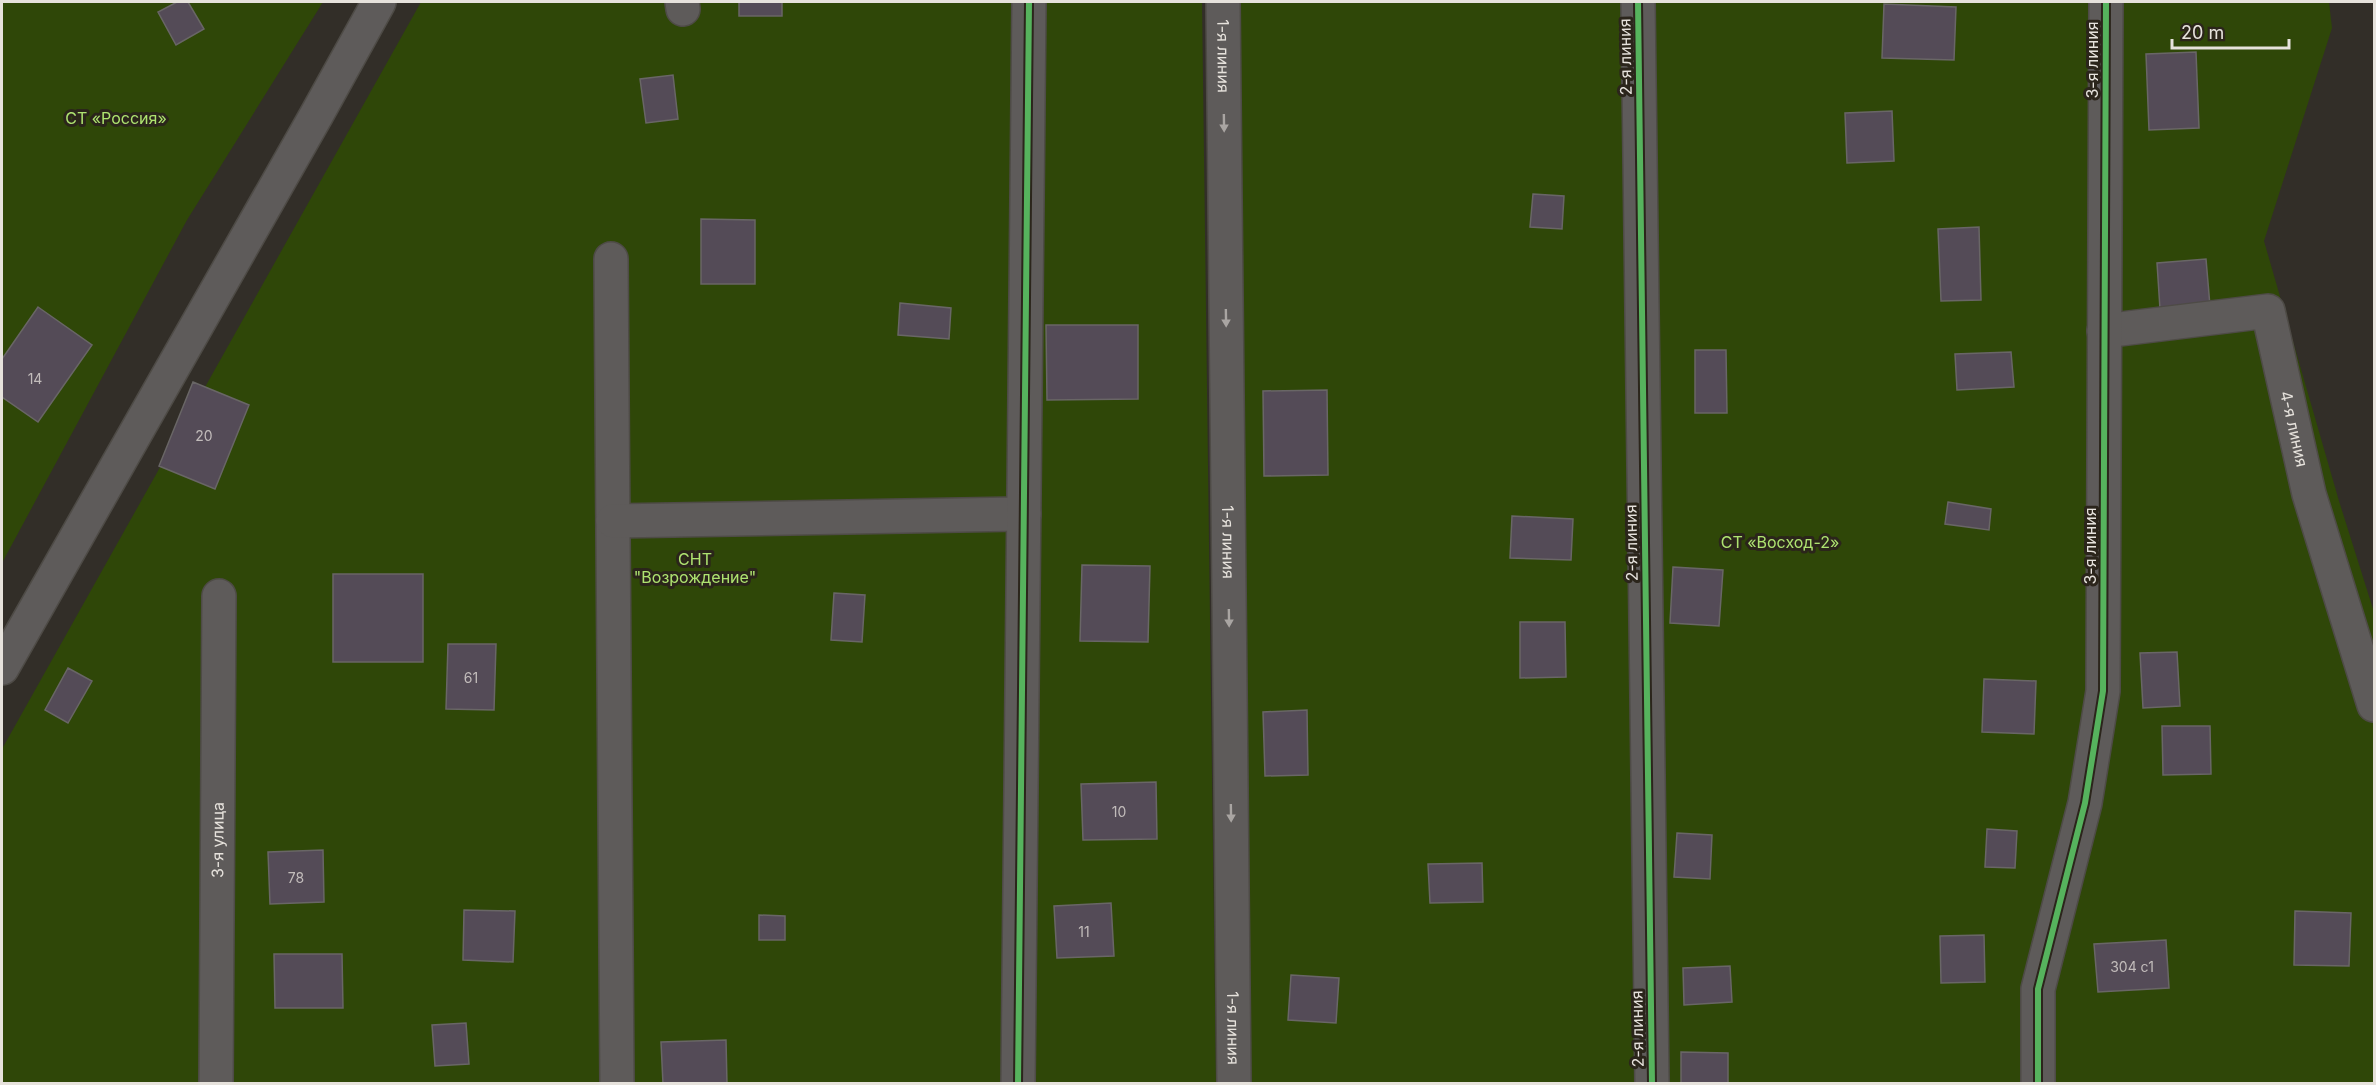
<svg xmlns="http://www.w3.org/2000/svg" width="2376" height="1085" viewBox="0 0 2376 1085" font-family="Inter,sans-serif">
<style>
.green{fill:#2f4708}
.building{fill:#544b57;stroke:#696666;stroke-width:1.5}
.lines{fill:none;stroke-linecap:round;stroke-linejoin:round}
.minor-casing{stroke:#4e4b46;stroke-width:36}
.minor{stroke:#5e5b5a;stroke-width:33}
.cycleway-casing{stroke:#2b251b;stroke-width:10}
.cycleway{stroke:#56b35d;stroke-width:6}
.oneway{fill:#a9a5a2}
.labels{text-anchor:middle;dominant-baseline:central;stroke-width:6;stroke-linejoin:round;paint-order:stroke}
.number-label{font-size:14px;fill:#c2bcbb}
.street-label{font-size:16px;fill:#e6e2dc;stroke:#2b251b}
.park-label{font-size:16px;fill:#aee370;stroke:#2b251b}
</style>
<rect width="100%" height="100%" fill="#322e28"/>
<path class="green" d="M 2,2 L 323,2 L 187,220 L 2,563 Z
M 421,2 L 1202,2 L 1216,1083 L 2,1084 L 2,749 Z
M 1226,2 L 2329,2 L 2332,28 L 2264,241 L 2339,501 L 2374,612 L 2374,1083 L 1242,1083 Z"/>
<path class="building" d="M 177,2 L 188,2 L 204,29 L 176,45 L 158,12 Z
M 739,2 L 782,2 L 782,16 L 739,16 Z
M 1884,4 L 1956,7 L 1954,60 L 1882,58 Z
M 2196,52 L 2199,128 L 2149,130 L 2146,54 Z
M 673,75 L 678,119 L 646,123 L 640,79 Z
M 1892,111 L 1894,161 L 1847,163 L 1845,113 Z
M 1533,194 L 1564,196 L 1562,229 L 1530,227 Z
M 701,219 L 755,220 L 755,284 L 701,284 Z
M 1979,227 L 1981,300 L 1941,301 L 1938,229 Z
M 2206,259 L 2210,306 L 2160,309 L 2157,263 Z
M 900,303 L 951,308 L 949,339 L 898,335 Z
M 38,307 L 92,345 L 38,422 L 2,397 L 2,359 Z
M 1046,325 L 1138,325 L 1138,399 L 1047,400 Z
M 1695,350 L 1726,350 L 1727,413 L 1695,413 Z
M 2011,352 L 2014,387 L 1957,390 L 1955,354 Z
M 193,382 L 249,405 L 215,489 L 159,466 Z
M 1327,390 L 1328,475 L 1264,476 L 1263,391 Z
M 1948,502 L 1991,509 L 1989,530 L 1945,524 Z
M 1512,516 L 1573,519 L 1571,560 L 1510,558 Z
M 1082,565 L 1150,566 L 1148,642 L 1080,641 Z
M 1673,567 L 1723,570 L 1719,626 L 1670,623 Z
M 333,574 L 423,574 L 423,662 L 333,662 Z
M 834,593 L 865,595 L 862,642 L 831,640 Z
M 1520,622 L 1565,622 L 1566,677 L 1520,678 Z
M 448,644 L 496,644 L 494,710 L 446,709 Z
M 2177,652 L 2180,706 L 2143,708 L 2140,653 Z
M 68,668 L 92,681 L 68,723 L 45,710 Z
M 1984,679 L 2036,681 L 2034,734 L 1982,732 Z
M 1307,710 L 1308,775 L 1265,776 L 1263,712 Z
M 2162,726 L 2210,726 L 2211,774 L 2163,775 Z
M 1156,782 L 1157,839 L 1083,840 L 1081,784 Z
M 1987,829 L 2017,831 L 2015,868 L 1985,867 Z
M 1677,833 L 1712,835 L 1710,879 L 1674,877 Z
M 323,850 L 324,902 L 270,904 L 268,852 Z
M 1482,863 L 1483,902 L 1430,903 L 1428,864 Z
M 1111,903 L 1114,956 L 1057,958 L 1054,906 Z
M 464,910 L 515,911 L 513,962 L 463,960 Z
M 2295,911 L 2351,913 L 2349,966 L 2294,965 Z
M 759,915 L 785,916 L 785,940 L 759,940 Z
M 1984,935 L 1985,982 L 1941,983 L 1940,936 Z
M 2166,940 L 2169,988 L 2098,992 L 2094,944 Z
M 274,954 L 342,954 L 343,1008 L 275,1008 Z
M 1730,966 L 1732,1002 L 1684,1005 L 1683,968 Z
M 1291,975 L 1339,978 L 1336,1023 L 1288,1020 Z
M 466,1023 L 469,1064 L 435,1066 L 432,1025 Z
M 726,1040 L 727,1084 L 663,1084 L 661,1042 Z
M 1681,1052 L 1728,1053 L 1728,1084 L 1681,1084 Z"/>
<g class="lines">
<defs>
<g id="minor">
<path d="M 682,2 L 683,9"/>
<path id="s1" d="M 1223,2 L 1234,1084"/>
<path d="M 1638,2 L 1652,1084"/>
<path d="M 611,259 L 617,1084"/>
<path id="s2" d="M 2104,331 L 2268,311 L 2309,494 L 2374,705"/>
<path d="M 613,521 L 1024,514"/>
<path d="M 2,668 L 317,114 L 379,2"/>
<path id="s3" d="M 216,1084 L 219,596"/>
<path d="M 1018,1084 L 1029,2"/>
<path d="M 2038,1084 L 2038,989 L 2085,803 L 2103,691 L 2106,2"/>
</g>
</defs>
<use href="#minor" class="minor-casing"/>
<use href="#minor" class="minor"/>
<defs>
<path id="cycleway" d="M 1638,2 L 1652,1084
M 1018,1084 L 1029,2
M 2038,1084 L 2038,989 L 2085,803 L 2103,691 L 2106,2"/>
</defs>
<use href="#cycleway" class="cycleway-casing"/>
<use href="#cycleway" class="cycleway"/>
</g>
<defs><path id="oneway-solid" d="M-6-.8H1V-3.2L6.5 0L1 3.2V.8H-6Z" transform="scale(1.5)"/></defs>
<g class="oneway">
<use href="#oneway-solid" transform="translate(1224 123) rotate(89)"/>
<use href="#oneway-solid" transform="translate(1226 318) rotate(89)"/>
<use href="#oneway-solid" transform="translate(1229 618) rotate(89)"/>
<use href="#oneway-solid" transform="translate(1231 813) rotate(89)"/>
</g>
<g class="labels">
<g class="number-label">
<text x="35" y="378">14</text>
<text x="204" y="435">20</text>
<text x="471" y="677">61</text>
<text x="1119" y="811">10</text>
<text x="296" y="877">78</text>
<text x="1084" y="931">11</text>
<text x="2132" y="966">304 с1</text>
</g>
<g class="street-label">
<text stroke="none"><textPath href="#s1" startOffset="54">1-я линия</textPath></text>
<text transform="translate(1625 57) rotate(-91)">2-я линия</text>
<text transform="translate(2092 60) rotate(-90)">3-я линия</text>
<text stroke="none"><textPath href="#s2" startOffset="286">4-я линия</textPath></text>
<text stroke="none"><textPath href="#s1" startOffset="540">1-я линия</textPath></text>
<text transform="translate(1631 543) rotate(-91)">2-я линия</text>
<text transform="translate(2090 546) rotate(-90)">3-я линия</text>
<text stroke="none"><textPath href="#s3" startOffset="244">3-я улица</textPath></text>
<text stroke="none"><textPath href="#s1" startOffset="1026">1-я линия</textPath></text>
<text transform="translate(1637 1029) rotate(-91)">2-я линия</text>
</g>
<g class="park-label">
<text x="116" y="118">СТ «Россия»</text>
<text x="1780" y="542">СТ «Восход-2»</text>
<text x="695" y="559">СНТ<tspan x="695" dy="18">"Возрождение"</tspan></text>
</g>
</g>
<rect width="2376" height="1085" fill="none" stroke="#e6e2dc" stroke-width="6"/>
<path d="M2172 39v9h117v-9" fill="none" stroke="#e6e2dc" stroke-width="3"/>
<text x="2181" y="39" font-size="18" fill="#e6e2dc" stroke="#2b251b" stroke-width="4.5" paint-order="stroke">20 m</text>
</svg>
